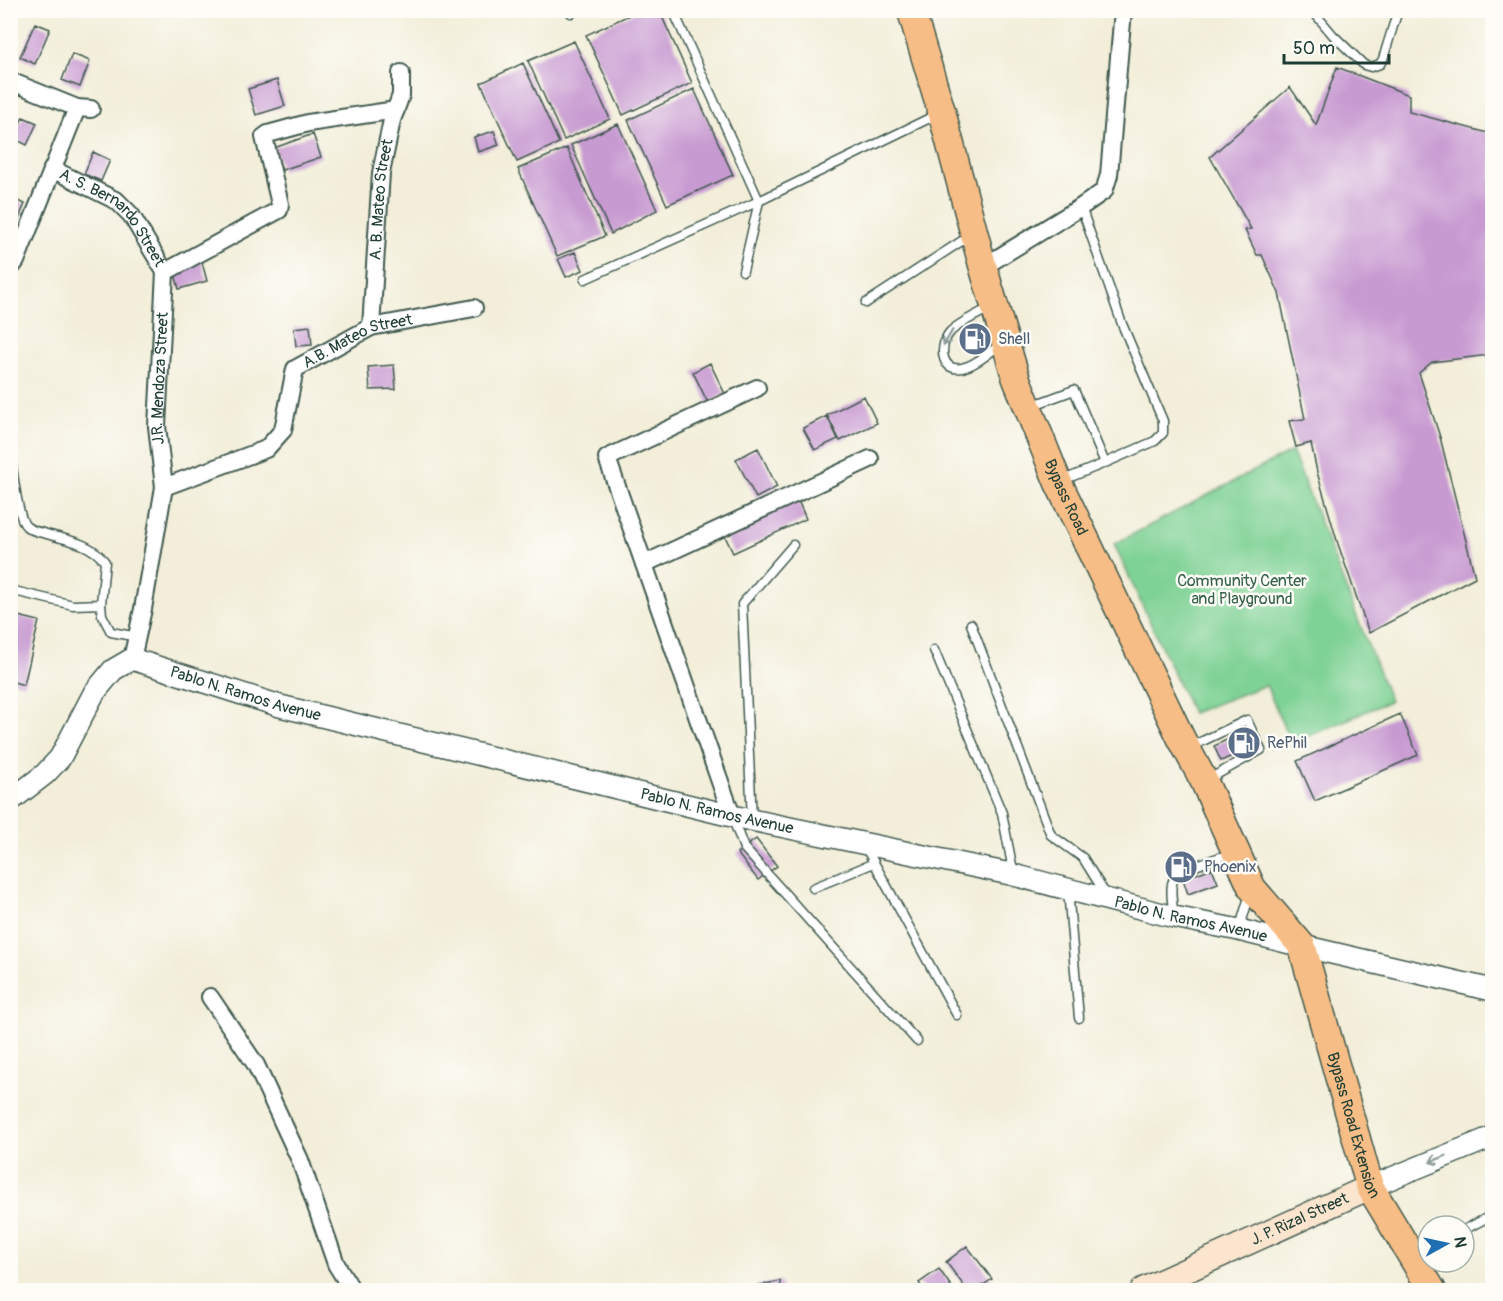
<svg xmlns="http://www.w3.org/2000/svg" width="1503" height="1301" viewBox="0 0 1503 1301" font-family="Pangolin,sans-serif">
<style>
.green{fill:#7fd295;stroke:#4f8864;stroke-width:1.5}
.building{fill:#c79ad1}
.lines{fill:none;stroke-linecap:round;stroke-linejoin:round}
.service-casing{stroke:#3f584d;stroke-width:11}
.minor-casing{stroke:#3f584d;stroke-width:20}
.tertiary-casing{stroke:#3f584d;stroke-width:24}
.secondary-casing{stroke:#3f584d;stroke-width:27}
.primary-casing{stroke:#3f584d;stroke-width:30}
.service{stroke:#fff;stroke-width:8}
.minor{stroke:#fff;stroke-width:16}
.tertiary{stroke:#fff;stroke-width:21}
.secondary{stroke:#fbe5cf;stroke-width:24}
.primary{stroke:#f6be86;stroke-width:27}
.oneway{stroke:#8f9e9a}
.labels{text-anchor:middle;dominant-baseline:central;stroke-width:5;stroke-linejoin:round;paint-order:stroke}
.street-label{font-size:16px;fill:#1f3d34;stroke:#fdfcf7}
.service-label{font-size:16px;fill:#4e5e75;stroke:#fdfcf7;text-anchor:start}
.park-label{font-size:16px;fill:#37624c;stroke:#fdfcf7}
</style>
<rect width="100%" height="100%" fill="#fdfcf7"/>
<filter id="ink" filterUnits="userSpaceOnUse"><feTurbulence type="fractalNoise" baseFrequency=".0167" numOctaves="2"/><feDisplacementMap in="SourceGraphic" scale="12" xChannelSelector="R" yChannelSelector="G"/><feConvolveMatrix kernelMatrix="1 2 1 2 8 2 1 2 1" color-interpolation-filters="sRGB"/></filter>
<filter id="wash" filterUnits="userSpaceOnUse"><feTurbulence type="fractalNoise" baseFrequency=".008" numOctaves="4" result="noise"/><feDisplacementMap in="SourceGraphic" scale="24" xChannelSelector="R" yChannelSelector="G"/><feGaussianBlur stdDeviation="1.35" result="paint"/><feColorMatrix in="noise" values="0 0 0 0 0 0 0 0 0 0 0 0 0 0 0 0 0 1.4 0 .05"/><feComposite in="paint" operator="in"/></filter>
<g filter="url(#wash)">
<rect width="100%" height="100%" fill="#f2eed9"/>
<path class="green" d="M 1292,451 L 1390,701 L 1291,744 L 1266,685 L 1192,713 L 1114,544 Z"/>
<g id="blocks">
<path class="building" d="M 640,10 L 659,10 L 692,83 L 623,115 L 586,35 Z
M 35,23 L 50,29 L 35,64 L 20,57 Z
M 574,41 L 610,119 L 564,140 L 528,61 Z
M 72,54 L 90,61 L 80,87 L 62,80 Z
M 523,63 L 559,143 L 517,162 L 481,83 Z
M 1337,67 L 1409,95 L 1409,112 L 1492,134 L 1492,359 L 1491,359 L 1489,355 L 1432,362 L 1419,373 L 1440,437 L 1475,577 L 1369,633 L 1338,544 L 1317,472 L 1311,443 L 1296,447 L 1289,421 L 1305,419 L 1279,293 L 1262,255 L 1257,255 L 1245,230 L 1251,229 L 1210,157 L 1290,87 L 1316,125 Z
M 277,80 L 285,106 L 256,115 L 248,89 Z
M 694,89 L 733,175 L 667,205 L 628,120 Z
M 23,117 L 37,123 L 27,145 L 13,138 Z
M 618,124 L 657,210 L 611,234 L 571,145 Z
M 494,131 L 499,145 L 478,152 L 474,137 Z
M 313,134 L 321,157 L 282,170 L 274,148 Z
M 567,148 L 605,236 L 557,256 L 518,169 Z
M 93,152 L 110,160 L 101,181 L 84,174 Z
M 10,198 L 25,204 L 17,223 L 10,221 Z
M 575,252 L 583,270 L 566,277 L 558,259 Z
M 202,262 L 207,281 L 179,289 L 174,270 Z
M 310,326 L 312,345 L 296,346 L 294,328 Z
M 710,363 L 725,394 L 708,403 L 693,372 Z
M 394,365 L 396,389 L 370,390 L 368,367 Z
M 864,396 L 877,423 L 840,441 L 827,415 Z
M 827,416 L 838,439 L 815,450 L 803,428 Z
M 758,448 L 777,487 L 756,498 L 736,459 Z
M 797,498 L 806,519 L 733,553 L 723,532 Z
M 10,614 L 39,621 L 24,685 L 10,681 Z
M 1400,714 L 1418,755 L 1315,801 L 1297,761 Z
M 1243,732 L 1250,748 L 1221,761 L 1214,746 Z
M 756,839 L 777,866 L 758,880 L 737,853 Z
M 1212,868 L 1218,883 L 1188,894 L 1183,879 Z
M 967,1246 L 992,1279 L 976,1290 L 967,1290 L 946,1262 Z
M 939,1269 L 953,1289 L 924,1290 L 919,1283 Z
M 780,1281 L 782,1290 L 756,1290 L 755,1286 Z"/>
</g>
</g>
<g filter="url(#ink)">
<use href="#blocks" fill-opacity="0" stroke="#3f584d" stroke-width="1.5"/>
<g class="lines">
<defs>
<path id="service" d="M 673,10 L 759,201 L 743,271
M 1312,10 L 1333,35 L 1364,65 L 1371,67 L 1380,64 L 1383,59 L 1398,10
M 571,13 L 577,10
M 1081,207 L 1122,324 L 1163,421 L 1163,433 L 1155,441 L 1105,463
M 585,279 L 759,201 L 938,114
M 866,303 L 971,235
M 991,307 C 979,314 962,321 951,331 C 939,343 939,372 962,368 C 976,365 990,352 1002,343
M 1031,406 L 1074,390 L 1105,463 L 1061,481
M 10,454 C 13,468 17,518 26,526 C 30,530 38,532 43,533 C 65,540 91,542 105,562 L 101,604 L 102,615 L 111,632 L 138,637
M 10,590 L 73,605 L 101,604
M 971,624 L 1051,835 L 1083,858 L 1106,895
M 934,650 L 1002,813 L 1012,865 L 1011,872
M 1190,747 L 1247,720 L 1261,750 L 1207,780
M 733,820 L 744,848 L 917,1041
M 752,820 L 742,604 L 793,545
M 865,846 L 957,1015
M 813,888 L 874,863
M 1068,890 L 1079,1018
M 1174,917 C 1173,907 1170,894 1172,884 C 1174,869 1219,858 1233,853
M 1239,930 L 1250,894
M 1464,1230 L 1492,1215"/>
<g id="minor">
<path d="M 10,81 L 77,108 L 91,109"/>
<path id="s1" d="M 52,169 L 117,201 L 131,215 L 165,272"/>
<path d="M 983,267 L 1081,207 L 1104,191 L 1109,175 L 1123,10"/>
<path d="M 10,269 L 16,261 L 77,108"/>
<path d="M 165,272 L 279,210 L 280,204 L 264,137 L 268,134 L 308,123 L 396,110"/>
<path id="s2" d="M 371,327 L 381,173 L 392,120 L 401,95 L 401,73"/>
<path id="s3" d="M 164,487 L 266,449 L 283,430 L 295,369 L 371,327 L 474,308"/>
<path d="M 644,564 L 870,459"/>
<path id="s4" d="M 132,659 L 143,609 L 164,487 L 157,426 L 165,272"/>
<path d="M 732,816 L 607,458 L 757,388"/>
<path d="M 210,997 L 256,1065 L 300,1160 L 336,1264 L 352,1290"/>
</g>
<g id="tertiary">
<path id="s5" d="M 10,801 L 45,774 L 60,758 L 94,693 L 113,670 L 132,659 L 280,706 L 732,816 L 1010,874 L 1174,917 L 1239,930 L 1302,946 L 1492,990"/>
<path d="M 1370,1187 L 1492,1137"/>
</g>
<g id="secondary">
<path id="s6" d="M 1143,1290 L 1370,1187"/>
</g>
<g id="primary">
<path id="s7" d="M 911,10 L 942,113 L 983,267 L 1016,378 L 1058,482 L 1181,738 L 1204,781 L 1252,888 L 1302,946 L 1370,1187 L 1432,1290"/>
</g>
</defs>
<use href="#service" class="service-casing"/>
<use href="#minor" class="minor-casing"/>
<use href="#tertiary" class="tertiary-casing"/>
<use href="#secondary" class="secondary-casing"/>
<use href="#primary" class="primary-casing"/>
<use href="#service" class="service"/>
<use href="#minor" class="minor"/>
<use href="#tertiary" class="tertiary"/>
<use href="#secondary" class="secondary"/>
<use href="#primary" class="primary"/>
</g>
<defs><path id="oneway-shaft" d="M-6 0H5M1.5-3L5.5 0L1.5 3" fill="none" stroke-width="1.6" stroke-linecap="round" stroke-linejoin="round" transform="scale(1.5)"/></defs>
<g class="oneway">
<use href="#oneway-shaft" transform="translate(948 338) rotate(120)"/>
<use href="#oneway-shaft" transform="translate(1438 1159) rotate(158)"/>
</g>
</g>
<defs>
<symbol id="fuel-disc" viewBox="-11 -11 22 22"><circle r="9.5" fill="#5c6f8a" stroke="#fdfcf7"/><path d="M-5.5-6h7V0h2V4h1.3V-2.5L3-4.5l.8-.8L6-3V5H2.5V1h-1V6h-7ZM-4.2-4.7v3.2H.2V-4.7Z" fill="#fff"/></symbol>
</defs>
<g fill-rule="evenodd">
<use href="#fuel-disc" x="956" y="320" width="38" height="38"/>
<use href="#fuel-disc" x="1225" y="724" width="38" height="38"/>
<use href="#fuel-disc" x="1162" y="848" width="38" height="38"/>
</g>
<g class="labels">
<g class="street-label">
<text stroke="none"><textPath href="#s2" startOffset="128">A. B. Mateo Street</textPath></text>
<text stroke="none"><textPath href="#s1" startOffset="80">A. S. Bernardo Street</textPath></text>
<text stroke="none"><textPath href="#s3" startOffset="266">A.B. Mateo Street</textPath></text>
<text stroke="none"><textPath href="#s4" startOffset="284">J.R. Mendoza Street</textPath></text>
<text stroke="none"><textPath href="#s7" startOffset="512">Bypass Road</textPath></text>
<text stroke="none"><textPath href="#s5" startOffset="310">Pablo N. Ramos Avenue</textPath></text>
<text stroke="none"><textPath href="#s5" startOffset="796">Pablo N. Ramos Avenue</textPath></text>
<text stroke="none"><textPath href="#s5" startOffset="1282">Pablo N. Ramos Avenue</textPath></text>
<text stroke="none"><textPath href="#s7" startOffset="1208">Bypass Road Extension</textPath></text>
<text stroke="none"><textPath href="#s6" startOffset="172">J. P. Rizal Street</textPath></text>
</g>
<g class="service-label">
<text x="998" y="339">Shell</text>
<text x="1267" y="743">RePhil</text>
<text x="1204" y="867">Phoenix</text>
</g>
<g class="park-label">
<text x="1242" y="581">Community Center<tspan x="1242" dy="18">and Playground</tspan></text>
</g>
</g>
<rect width="1503" height="1301" fill="none" stroke="#fdfcf7" stroke-width="36"/>
<g transform="translate(1446 1244) rotate(82)"><circle r="28" fill="#fdfcf7" stroke="#a4b0a9" stroke-width="1.5"/>
<path d="M0-4.5L10 22L0 15L-10 22Z" fill="#1f6fb2"/>
<text y="-9" font-size="16" font-weight="bold" text-anchor="middle" fill="#1f3d34">N</text>
</g>
<path d="M1284 54v9h105v-9" fill="none" stroke="#1f3d34" stroke-width="3"/>
<text x="1293" y="54" font-size="18" fill="#1f3d34" stroke="#fdfcf7" stroke-width="4.5" paint-order="stroke">50 m</text>
</svg>
